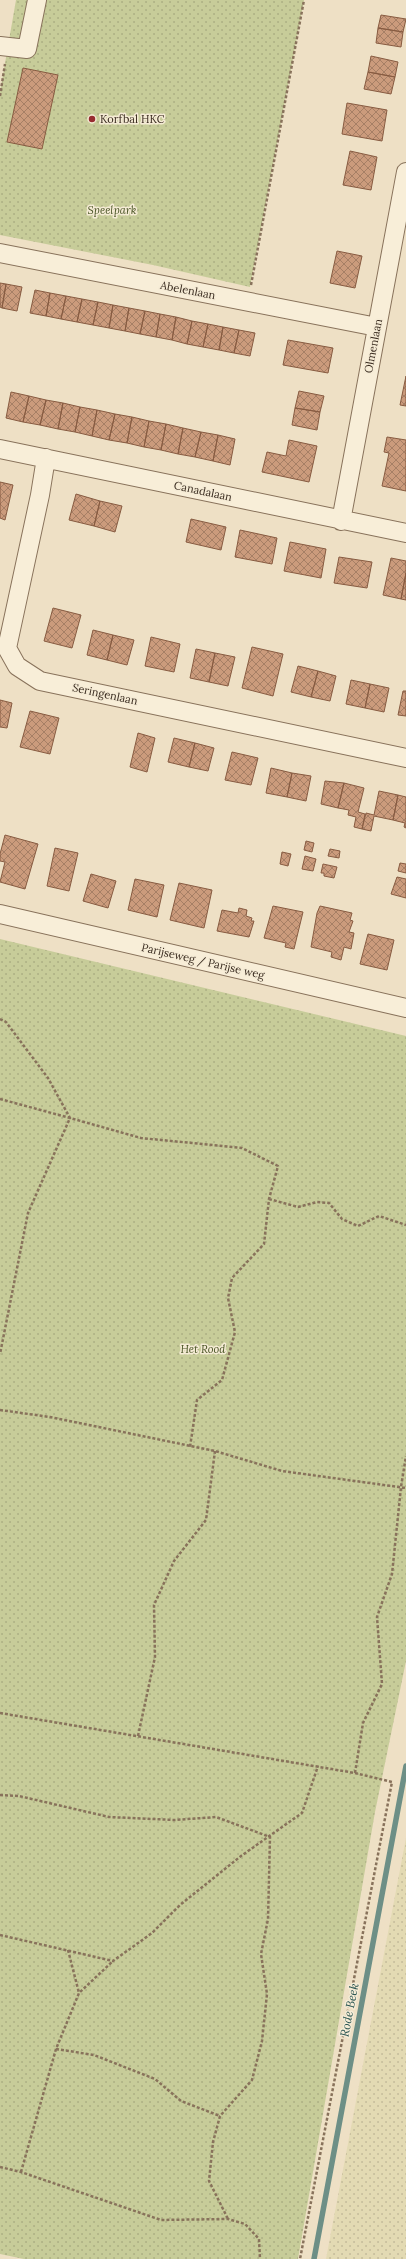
<svg xmlns="http://www.w3.org/2000/svg" width="406" height="2259" viewBox="0 0 406 2259" font-family="Lora,serif">
<style>
.farmland{fill:url(#farmland-dots)}
.park{fill:url(#park-dots)}
.lines{fill:none;stroke-linecap:round;stroke-linejoin:round}
.stream{stroke:#6d8f86;stroke-width:5.5}
.building{fill:url(#building-cross-hatch);stroke:#875b41}
.minor-casing{stroke:#88725b;stroke-width:20}
.path{stroke:#88725b;stroke-width:2.5;stroke-dasharray:3 2;stroke-linecap:butt}
.minor{stroke:#f8eed8;stroke-width:18}
.poi-dot{fill:#972c30;stroke:#f5ebd5;stroke-width:1.5}
.labels{text-anchor:middle;dominant-baseline:central;stroke-width:3;stroke-linejoin:round;paint-order:stroke}
.poi-label{font-size:11px;fill:#392b1f;stroke:#f5ebd5;text-anchor:start}
.park-label{font-size:11px;font-style:italic;fill:#4a5526;stroke:#f5ebd5}
.street-label{font-size:11px;fill:#392b1f;stroke:#f5ebd5}
.water-label{font-size:12px;font-style:italic;fill:#2e5854;stroke:#f5ebd5}
</style>
<defs>
<pattern id="farmland-dots" width="8" height="8" patternUnits="userSpaceOnUse"><rect width="8" height="8" fill="#e3dab3"/><path d="M2 2h.1M6 6h.1" fill="none" stroke="#c4bb9a" stroke-width="1.8" stroke-linecap="round"/></pattern>
<pattern id="park-dots" width="8" height="8" patternUnits="userSpaceOnUse"><rect width="8" height="8" fill="#c7cc99"/><path d="M2 2h.1M6 6h.1" fill="none" stroke="#acaf83" stroke-width="1.8" stroke-linecap="round"/></pattern>
<pattern id="building-cross-hatch" width="8" height="8" patternUnits="userSpaceOnUse"><rect width="8" height="8" fill="#cb9b7c"/><path d="M0 0l8 8M0 8l8-8" fill="none" stroke="#a67f65"/></pattern>
</defs>
<rect width="100%" height="100%" fill="#eee0c5"/>
<path class="farmland" d="M 406,1838 L 406,2259 L 326,2259 Z"/>
<path class="park" d="M 16,0 L 304,0 L 250,287 L 153,265 L 0,235 L 0,92 Z
M 0,939 L 406,1036 L 406,1661 L 375,1812 L 298,2259 L 24,2259 L 0,2254 Z"/>
<g class="lines">
<path class="stream" d="M 314,2259 L 406,1766"/>
</g>
<path class="building" d="M 381,15 L 406,19 L 403,32 L 378,28 Z
M 378,28 L 403,32 L 401,47 L 376,43 Z
M 371,56 L 398,62 L 395,77 L 368,72 Z
M 23,68 L 58,75 L 42,149 L 7,142 Z
M 368,72 L 395,77 L 391,94 L 364,89 Z
M 347,103 L 387,110 L 382,141 L 342,134 Z
M 350,151 L 377,157 L 371,190 L 343,185 Z
M 337,251 L 362,256 L 355,288 L 330,283 Z
M 0,283 L 6,284 L 2,308 L 0,307 Z
M 6,284 L 22,287 L 17,311 L 2,308 Z
M 35,290 L 50,293 L 46,316 L 30,313 Z
M 50,293 L 66,296 L 61,319 L 46,316 Z
M 66,296 L 82,299 L 77,322 L 61,319 Z
M 82,299 L 98,302 L 93,325 L 77,322 Z
M 98,302 L 113,305 L 109,328 L 93,325 Z
M 113,305 L 129,308 L 125,331 L 109,328 Z
M 129,308 L 145,311 L 140,334 L 125,331 Z
M 145,311 L 160,314 L 156,337 L 140,334 Z
M 160,314 L 176,317 L 172,340 L 156,337 Z
M 176,317 L 192,321 L 187,344 L 172,340 Z
M 192,321 L 208,324 L 203,347 L 187,344 Z
M 208,324 L 223,327 L 219,350 L 203,347 Z
M 223,327 L 239,330 L 234,353 L 219,350 Z
M 239,330 L 255,333 L 250,356 L 234,353 Z
M 288,340 L 333,348 L 328,373 L 283,365 Z
M 406,376 L 406,406 L 400,405 Z
M 299,391 L 324,396 L 320,412 L 295,408 Z
M 11,392 L 29,396 L 23,422 L 6,418 Z
M 29,396 L 46,400 L 40,425 L 23,422 Z
M 46,400 L 63,403 L 58,429 L 40,425 Z
M 63,403 L 80,407 L 75,432 L 58,429 Z
M 80,407 L 97,410 L 92,436 L 75,432 Z
M 295,408 L 320,412 L 317,430 L 292,425 Z
M 97,410 L 115,414 L 109,440 L 92,436 Z
M 115,414 L 132,417 L 127,443 L 109,440 Z
M 132,417 L 149,421 L 144,447 L 127,443 Z
M 149,421 L 166,424 L 161,450 L 144,447 Z
M 166,424 L 183,428 L 178,454 L 161,450 Z
M 183,428 L 201,432 L 195,457 L 178,454 Z
M 201,432 L 218,435 L 213,461 L 195,457 Z
M 218,435 L 235,439 L 230,465 L 213,461 Z
M 387,437 L 406,440 L 406,491 L 382,486 L 389,453 L 384,452 Z
M 289,440 L 317,446 L 309,482 L 262,472 L 267,452 L 286,456 Z
M 0,482 L 13,485 L 5,520 L 0,518 Z
M 76,494 L 100,501 L 94,526 L 69,520 Z
M 100,501 L 122,506 L 115,532 L 94,526 Z
M 191,519 L 226,527 L 221,550 L 186,542 Z
M 240,530 L 277,538 L 272,564 L 235,557 Z
M 290,542 L 326,549 L 321,578 L 284,571 Z
M 339,557 L 372,562 L 367,588 L 334,583 Z
M 391,558 L 406,561 L 406,573 L 401,599 L 383,595 Z
M 406,573 L 406,600 L 401,599 Z
M 53,608 L 81,615 L 72,648 L 44,641 Z
M 93,630 L 113,635 L 107,660 L 87,655 Z
M 113,635 L 134,640 L 127,665 L 107,660 Z
M 151,637 L 180,644 L 174,672 L 145,666 Z
M 252,647 L 283,654 L 273,696 L 242,688 Z
M 196,649 L 215,653 L 209,682 L 190,678 Z
M 215,653 L 235,657 L 228,686 L 209,682 Z
M 298,666 L 318,671 L 311,697 L 291,692 Z
M 318,671 L 336,676 L 330,701 L 311,697 Z
M 351,680 L 370,684 L 365,708 L 346,704 Z
M 370,684 L 389,688 L 384,712 L 365,708 Z
M 403,691 L 406,691 L 406,716 L 398,715 Z
M 0,700 L 12,703 L 7,728 L 0,727 Z
M 30,711 L 59,718 L 50,754 L 20,747 Z
M 138,733 L 155,738 L 147,772 L 130,767 Z
M 174,738 L 195,743 L 189,767 L 168,762 Z
M 195,743 L 214,748 L 208,771 L 189,767 Z
M 232,752 L 258,758 L 251,785 L 225,780 Z
M 271,768 L 292,773 L 287,797 L 266,793 Z
M 292,773 L 311,776 L 306,801 L 287,797 Z
M 325,781 L 344,783 L 338,808 L 321,804 Z
M 344,783 L 364,788 L 358,812 L 365,814 L 362,829 L 354,827 L 356,817 L 348,815 L 349,810 L 338,808 Z
M 379,791 L 398,795 L 393,820 L 374,816 L 371,831 L 362,829 L 366,813 L 374,815 Z
M 398,795 L 406,797 L 406,828 L 404,827 L 405,823 L 393,820 Z
M 5,835 L 38,844 L 25,889 L 0,882 L 5,862 L 0,861 L 0,854 Z
M 306,841 L 314,843 L 312,852 L 304,850 Z
M 55,848 L 78,853 L 69,891 L 47,886 Z
M 330,849 L 340,851 L 339,858 L 328,856 Z
M 282,852 L 291,854 L 288,866 L 280,864 Z
M 305,856 L 316,859 L 313,871 L 302,869 Z
M 400,863 L 406,864 L 406,873 L 398,871 Z
M 323,864 L 337,867 L 334,878 L 324,876 L 324,873 L 321,873 Z
M 91,874 L 116,881 L 108,908 L 83,901 Z
M 397,877 L 406,879 L 406,898 L 391,894 Z
M 135,879 L 164,885 L 157,917 L 128,910 Z
M 179,883 L 212,890 L 204,928 L 170,920 Z
M 273,906 L 303,912 L 294,949 L 285,947 L 286,943 L 264,938 Z
M 320,906 L 352,913 L 350,920 L 353,921 L 349,932 L 354,933 L 351,949 L 344,947 L 341,960 L 331,957 L 332,952 L 311,947 L 317,913 Z
M 239,908 L 247,910 L 246,916 L 252,918 L 251,921 L 254,921 L 249,937 L 217,931 L 222,910 L 238,913 Z
M 368,934 L 394,940 L 387,970 L 360,964 Z"/>
<g class="lines">
<defs>
<path id="minor" d="M 0,46 L 27,49 L 37,0
M 0,253 L 377,327
M 0,449 L 406,533
M 46,458 L 40,495 L 7,648 L 17,666 L 40,681 L 406,758
M 341,521 L 406,172
M 0,914 L 406,1008"/>
</defs>
<use href="#minor" class="minor-casing"/>
<path class="path" d="M 0,96 L 5,64
M 251,285 L 304,0
M 0,1019 L 6,1022 L 48,1078 L 70,1118 L 141,1138 L 242,1148 L 278,1166 L 269,1199 L 264,1244 L 232,1278 L 228,1298 L 235,1332 L 222,1380 L 197,1400 L 190,1447
M 0,1099 L 70,1118 L 28,1213 L 0,1354
M 269,1199 L 298,1207 L 317,1202 L 329,1203 L 342,1219 L 358,1226 L 379,1216 L 406,1225
M 0,1410 L 50,1417 L 215,1451 L 282,1471 L 406,1488
M 0,1713 L 355,1773 L 392,1782 L 300,2259
M 138,1736 L 155,1657 L 154,1605 L 174,1561 L 206,1520 L 215,1451
M 355,1773 L 363,1723 L 382,1684 L 377,1617 L 392,1574 L 401,1487 L 406,1456
M 0,1795 L 19,1796 L 109,1817 L 175,1820 L 216,1817 L 270,1837 L 268,1919 L 261,1954 L 267,1994 L 262,2041 L 252,2080 L 220,2116 L 213,2142 L 209,2181 L 228,2219
M 0,1935 L 113,1961 L 152,1933 L 180,1905 L 241,1856 L 302,1813 L 318,1766
M 68,1950 L 79,1993
M 56,2049 L 94,2055 L 155,2079 L 181,2101 L 220,2116
M 0,2167 L 21,2172 L 161,2220 L 228,2219 L 245,2224 L 259,2239 L 260,2259
M 21,2172 L 56,2049 L 79,1993 L 113,1961"/>
<use href="#minor" class="minor"/>
</g>
<circle class="poi-dot" cx="92" cy="119" r="4"/>
<g class="labels">
<g class="poi-label">
<text x="100" y="119">Korfbal HKC</text>
</g>
<g class="park-label">
<text x="112" y="210">Speelpark</text>
<text x="203" y="1349">Het Rood</text>
</g>
<g class="street-label">
<text transform="translate(188 290) rotate(11)">Abelenlaan</text>
<text transform="translate(373 346) rotate(-79)">Olmenlaan</text>
<text transform="translate(203 491) rotate(12)">Canadalaan</text>
<text transform="translate(105 694) rotate(12)">Seringenlaan</text>
<text transform="translate(203 961) rotate(13)">Parijseweg / Parijse weg</text>
</g>
<g class="water-label">
<text transform="translate(349 2010) rotate(-79)">Rode Beek</text>
</g>
</g>
</svg>
